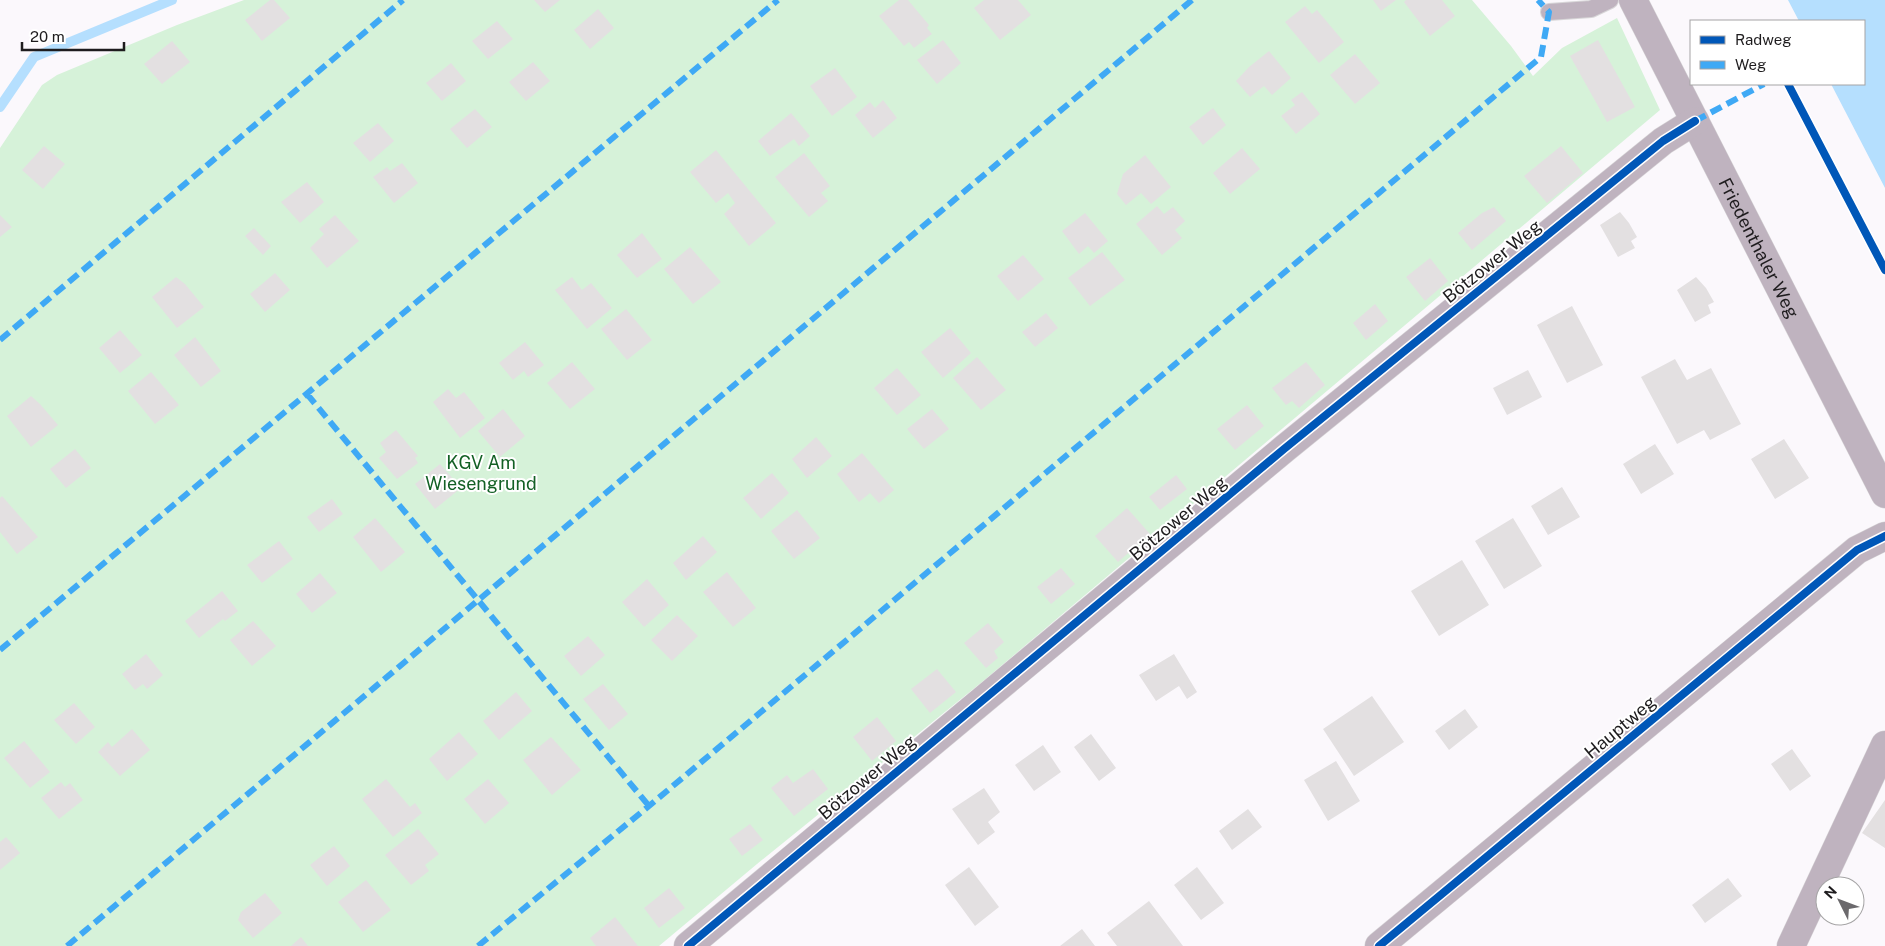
<svg xmlns="http://www.w3.org/2000/svg" width="1885" height="946" viewBox="0 0 1885 946" font-family="'Public Sans',sans-serif">
<style>
.green{fill:#d6f2d9}
.water{fill:#b5dffe}
.lines{fill:none;stroke-linecap:round;stroke-linejoin:round}
.stream{stroke:#b5dffe;stroke-width:10}
.building{fill:#e3e0e1}
.service-casing{stroke:#d8d6d8;stroke-width:18}
.minor-casing{stroke:#d8d6d8;stroke-width:29}
.service{stroke:#bfb3bf;stroke-width:16}
.minor{stroke:#bfb3bf;stroke-width:28}
.quiet{stroke:#3fa9f5;stroke-width:6;stroke-dasharray:12 6;stroke-linecap:butt}
.cycleway-casing{stroke:#fff;stroke-width:11}
.cycleway{stroke:#0057b8;stroke-width:8}
.labels{text-anchor:middle;dominant-baseline:central;stroke-width:4;stroke-linejoin:round;paint-order:stroke}
.street-label{font-size:18px;fill:#1e1c1e;stroke:#fff}
.park-label{font-size:18px;fill:#136025;stroke:#fff}
</style>
<rect width="100%" height="100%" fill="#fbf8fc"/>
<path class="green" d="M 244,0 L 1472,0 L 1511,46 L 1533,76 L 1562,48 L 1617,18 L 1660,110 L 982,682 L 757,864 L 659,946 L 0,946 L 0,148 L 42,85 L 57,75 L 177,25 Z"/>
<path class="water" d="M 1788,0 L 1885,0 L 1885,188 L 1831,84 L 1864,84 L 1864,21 L 1799,21 Z"/>
<g class="lines">
<path class="stream" d="M 0,107 L 34,57 L 172,0"/>
</g>
<path class="building" d="M 270,0 L 274,0 L 290,18 L 262,41 L 245,20 Z
M 534,0 L 560,0 L 545,12 Z
M 899,0 L 908,0 L 929,25 L 927,28 L 932,34 L 914,48 L 909,42 L 904,46 L 879,16 Z
M 984,0 L 1018,0 L 1031,15 L 1000,40 L 974,8 Z
M 1373,0 L 1396,0 L 1381,11 Z
M 1406,0 L 1442,0 L 1455,16 L 1430,36 L 1404,2 Z
M 1305,6 L 1312,14 L 1317,10 L 1344,42 L 1319,63 L 1285,22 Z
M 598,9 L 614,28 L 590,49 L 574,30 Z
M 497,21 L 513,39 L 488,59 L 472,41 Z
M 943,40 L 961,63 L 937,84 L 917,60 Z
M 1598,40 L 1635,107 L 1607,122 L 1570,56 Z
M 172,41 L 190,62 L 162,84 L 144,64 Z
M 1269,51 L 1291,78 L 1272,95 L 1264,86 L 1250,97 L 1236,81 L 1249,67 Z
M 1355,54 L 1380,83 L 1355,104 L 1330,75 Z
M 533,62 L 550,81 L 526,101 L 509,82 Z
M 451,63 L 466,81 L 442,101 L 426,83 Z
M 835,68 L 857,97 L 832,116 L 810,86 Z
M 1302,92 L 1320,114 L 1296,134 L 1281,116 L 1295,105 L 1291,100 Z
M 883,100 L 897,118 L 873,138 L 855,115 L 870,102 L 875,108 Z
M 1213,108 L 1226,125 L 1203,145 L 1189,127 Z
M 475,109 L 492,127 L 467,148 L 450,129 Z
M 791,113 L 810,136 L 799,146 L 794,139 L 770,156 L 758,141 Z
M 378,123 L 394,141 L 370,162 L 353,143 Z
M 44,146 L 65,164 L 43,189 L 22,170 Z
M 1561,146 L 1583,173 L 1547,203 L 1524,176 Z
M 1242,148 L 1260,169 L 1230,194 L 1213,173 Z
M 716,150 L 776,223 L 749,246 L 724,214 L 735,203 L 728,193 L 716,203 L 690,172 Z
M 804,153 L 830,186 L 821,193 L 828,201 L 809,217 L 775,177 Z
M 1145,155 L 1171,187 L 1151,204 L 1141,193 L 1126,205 L 1117,194 L 1123,174 Z
M 402,163 L 418,183 L 394,203 L 373,177 L 387,167 L 390,171 Z
M 307,182 L 324,202 L 300,223 L 281,202 Z
M 1157,206 L 1164,214 L 1173,207 L 1185,221 L 1175,230 L 1182,238 L 1162,255 L 1136,224 Z
M 1494,207 L 1506,221 L 1472,250 L 1458,233 L 1482,213 Z
M 1620,212 L 1629,223 L 1637,237 L 1631,241 L 1635,248 L 1618,257 L 1600,225 Z
M 1085,213 L 1108,241 L 1094,253 L 1088,246 L 1079,254 L 1062,231 Z
M 0,215 L 12,227 L 0,237 Z
M 335,215 L 359,241 L 327,268 L 310,248 L 324,234 L 319,229 Z
M 254,228 L 271,246 L 263,255 L 245,236 Z
M 642,233 L 662,259 L 637,278 L 617,255 Z
M 690,247 L 721,282 L 693,304 L 664,269 Z
M 1102,252 L 1125,280 L 1090,306 L 1068,278 Z
M 1023,255 L 1044,279 L 1018,301 L 997,276 Z
M 1430,258 L 1448,281 L 1425,301 L 1406,277 Z
M 275,273 L 290,290 L 265,312 L 250,294 Z
M 176,277 L 185,284 L 204,307 L 177,328 L 152,297 Z
M 572,277 L 582,290 L 591,283 L 612,308 L 587,329 L 555,290 Z
M 1696,277 L 1706,288 L 1714,302 L 1708,305 L 1711,313 L 1695,322 L 1677,290 Z
M 1375,304 L 1388,321 L 1366,340 L 1353,323 Z
M 1572,306 L 1603,365 L 1567,383 L 1537,325 Z
M 626,309 L 652,340 L 627,360 L 601,329 Z
M 1046,313 L 1058,328 L 1035,347 L 1022,332 Z
M 950,328 L 971,353 L 943,378 L 921,352 Z
M 120,330 L 142,355 L 120,373 L 99,348 Z
M 195,337 L 221,371 L 201,387 L 174,355 Z
M 525,342 L 544,365 L 528,377 L 524,371 L 513,380 L 499,363 Z
M 977,357 L 1006,390 L 981,410 L 953,378 Z
M 1675,359 L 1687,380 L 1711,368 L 1741,424 L 1710,440 L 1704,430 L 1677,444 L 1641,377 Z
M 572,362 L 595,389 L 570,409 L 547,383 Z
M 1306,362 L 1325,385 L 1299,408 L 1292,401 L 1286,405 L 1272,388 Z
M 897,368 L 921,395 L 897,415 L 874,388 Z
M 1528,370 L 1542,397 L 1507,415 L 1493,388 Z
M 151,372 L 179,405 L 155,424 L 128,391 Z
M 448,389 L 456,398 L 464,392 L 485,418 L 460,438 L 433,402 Z
M 31,396 L 40,404 L 58,425 L 31,447 L 7,416 Z
M 1247,405 L 1264,426 L 1235,450 L 1217,429 Z
M 503,409 L 525,436 L 500,457 L 478,431 Z
M 932,409 L 949,429 L 924,449 L 907,429 Z
M 396,430 L 418,456 L 415,458 L 418,463 L 397,479 L 379,458 L 386,452 L 380,443 Z
M 816,437 L 832,456 L 807,478 L 792,459 Z
M 1784,439 L 1809,478 L 1775,499 L 1751,459 Z
M 1655,444 L 1674,474 L 1641,494 L 1623,464 Z
M 75,449 L 91,468 L 66,488 L 50,469 Z
M 862,453 L 894,490 L 879,503 L 870,493 L 859,502 L 837,474 Z
M 440,464 L 461,488 L 435,509 L 415,484 Z
M 772,473 L 789,493 L 761,519 L 743,498 Z
M 1176,475 L 1187,489 L 1160,510 L 1149,497 Z
M 1562,487 L 1580,517 L 1548,535 L 1531,506 Z
M 2,496 L 38,537 L 17,554 L 0,532 L 0,498 Z
M 332,499 L 343,514 L 319,532 L 307,517 Z
M 1127,508 L 1150,534 L 1118,562 L 1095,536 Z
M 797,510 L 820,538 L 794,559 L 771,531 Z
M 375,518 L 405,552 L 381,572 L 353,537 Z
M 1513,518 L 1542,566 L 1504,589 L 1475,541 Z
M 703,536 L 717,552 L 686,580 L 673,563 Z
M 279,541 L 293,559 L 262,583 L 247,565 Z
M 1462,560 L 1489,605 L 1439,636 L 1411,591 Z
M 1061,568 L 1075,584 L 1051,604 L 1037,587 Z
M 727,572 L 756,608 L 733,627 L 703,592 Z
M 320,573 L 337,593 L 312,613 L 296,594 Z
M 647,579 L 669,605 L 644,627 L 622,602 Z
M 222,591 L 238,611 L 225,621 L 223,619 L 199,638 L 185,621 Z
M 677,615 L 698,636 L 672,661 L 651,640 Z
M 253,621 L 276,646 L 252,666 L 230,640 Z
M 988,623 L 1004,642 L 994,651 L 998,658 L 986,668 L 964,643 Z
M 588,636 L 605,655 L 581,676 L 564,656 Z
M 146,654 L 163,675 L 147,689 L 143,684 L 135,690 L 122,674 Z
M 1174,654 L 1197,692 L 1187,699 L 1179,686 L 1156,701 L 1139,675 Z
M 937,669 L 956,692 L 930,713 L 911,689 Z
M 603,684 L 628,714 L 609,730 L 583,699 Z
M 516,692 L 532,711 L 499,740 L 483,721 Z
M 1372,696 L 1404,742 L 1354,776 L 1323,729 Z
M 74,703 L 95,727 L 76,744 L 54,720 Z
M 1465,709 L 1478,727 L 1449,750 L 1435,731 Z
M 877,717 L 896,741 L 872,761 L 853,737 Z
M 132,729 L 150,750 L 120,776 L 98,752 L 108,742 L 112,747 Z
M 459,732 L 478,754 L 447,781 L 429,759 Z
M 1091,734 L 1116,768 L 1099,781 L 1074,747 Z
M 551,737 L 581,770 L 552,795 L 523,760 Z
M 24,741 L 50,772 L 30,788 L 4,758 Z
M 1043,745 L 1061,772 L 1034,791 L 1015,765 Z
M 1792,749 L 1811,776 L 1790,791 L 1771,764 Z
M 1336,761 L 1360,801 L 1328,821 L 1304,780 Z
M 813,769 L 828,789 L 794,816 L 771,788 L 787,775 L 793,783 Z
M 386,779 L 410,807 L 415,803 L 422,813 L 393,837 L 362,799 Z
M 488,779 L 509,803 L 485,824 L 464,799 Z
M 61,782 L 65,787 L 70,783 L 83,800 L 59,819 L 41,798 Z
M 984,788 L 1000,812 L 988,822 L 995,832 L 978,845 L 952,809 Z
M 1885,800 L 1885,848 L 1862,833 Z
M 1248,809 L 1262,827 L 1232,850 L 1219,831 Z
M 750,824 L 763,840 L 742,856 L 729,839 Z
M 418,829 L 439,854 L 425,865 L 429,871 L 411,885 L 385,855 Z
M 6,837 L 20,853 L 0,870 L 0,842 Z
M 334,846 L 350,866 L 327,886 L 310,865 Z
M 969,867 L 999,907 L 975,926 L 945,885 Z
M 1197,867 L 1224,903 L 1201,920 L 1174,885 Z
M 1728,878 L 1742,896 L 1705,923 L 1692,905 Z
M 366,880 L 391,910 L 363,932 L 338,902 Z
M 669,888 L 685,908 L 659,928 L 644,908 Z
M 265,893 L 282,913 L 253,938 L 238,920 L 241,912 Z
M 1149,901 L 1183,946 L 1117,946 L 1107,933 Z
M 615,917 L 638,946 L 596,946 L 590,938 Z
M 1082,929 L 1095,946 L 1060,946 Z
M 301,937 L 308,946 L 291,946 Z"/>
<g class="lines">
<defs>
<path id="service" d="M 1549,12 L 1591,9 L 1610,0"/>
<g id="minor">
<path id="s1" d="M 1633,0 L 1885,494"/>
<path d="M 688,946 L 1284,449 L 1663,141 L 1695,121"/>
<path d="M 1379,946 L 1857,550 L 1885,536"/>
<path d="M 1791,946 L 1885,745"/>
</g>
</defs>
<use href="#service" class="service-casing"/>
<use href="#minor" class="minor-casing"/>
<use href="#service" class="service"/>
<use href="#minor" class="minor"/>
<path class="quiet" d="M 1695,121 L 1764,84
M 0,340 L 403,0
M 307,394 L 649,806
M 0,650 L 778,0
M 67,946 L 1192,0
M 478,946 L 649,806 L 1541,57 L 1549,12 L 1538,0"/>
<defs>
<path id="cycleway" d="M 1788,84 L 1885,270
M 688,946 L 1284,449 L 1663,141 L 1695,121
M 1379,946 L 1857,550 L 1885,536"/>
</defs>
<use href="#cycleway" class="cycleway-casing"/>
<use href="#cycleway" class="cycleway"/>
</g>
<g class="labels">
<g class="street-label">
<text stroke="none"><textPath href="#s1" startOffset="278">Friedenthaler Weg</textPath></text>
<text transform="translate(1492 261) rotate(-39)">Bötzower Weg</text>
<text transform="translate(1178 518) rotate(-40)">Bötzower Weg</text>
<text transform="translate(1620 727) rotate(-40)">Hauptweg</text>
<text transform="translate(867 777) rotate(-40)">Bötzower Weg</text>
</g>
<g class="park-label">
<text x="481" y="462">KGV Am<tspan x="481" dy="21">Wiesengrund</tspan></text>
</g>
</g>
<rect x="1690" y="20" width="175" height="65" fill="#ffffff" stroke="#a5a4a5"/>
<rect x="1700" y="36" width="25" height="8" fill="#0057b8" stroke="#a5a4a5"/>
<text x="1735" y="45" font-size="15" fill="#1e1c1e">Radweg</text>
<rect x="1700" y="61" width="25" height="8" fill="#3fa9f5" stroke="#a5a4a5"/>
<text x="1735" y="70" font-size="15" fill="#1e1c1e">Weg</text>
<g transform="translate(1840 901) rotate(312)"><circle r="24" fill="#ffffff" stroke="#a5a4a5"/>
<path d="M0-4L9 19L0 12L-9 19Z" fill="#6b696c"/>
<text y="-8" font-size="14" font-weight="bold" text-anchor="middle" fill="#1e1c1e">N</text>
</g>
<path d="M22 42v8h102v-8" fill="none" stroke="#1e1c1e" stroke-width="2.5"/>
<text x="30" y="42" font-size="15" fill="#1e1c1e" stroke="#ffffff" stroke-width="4" paint-order="stroke">20 m</text>
</svg>
